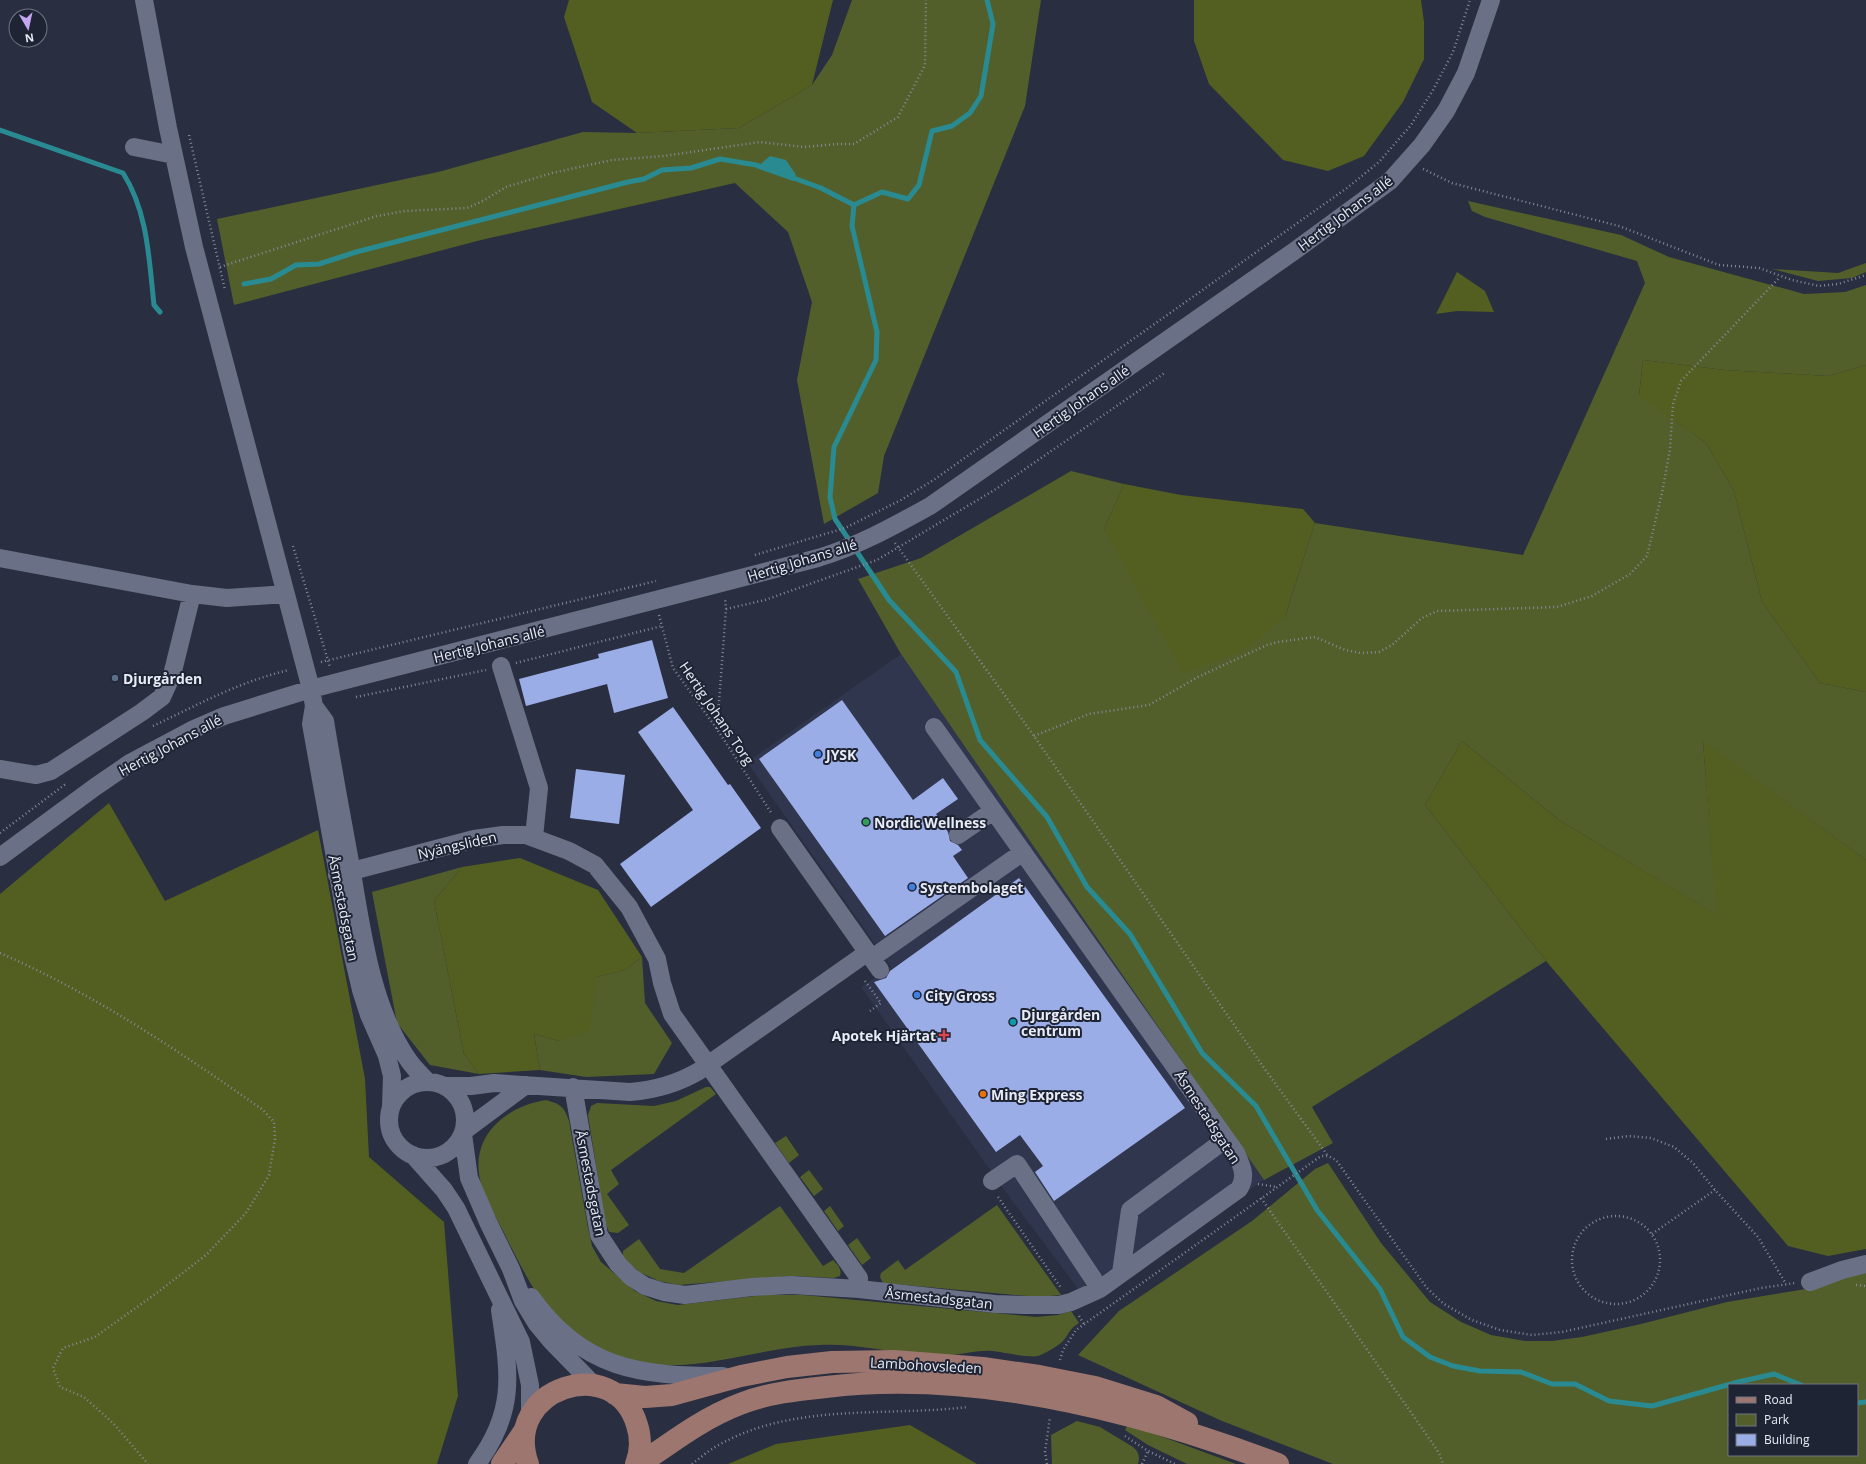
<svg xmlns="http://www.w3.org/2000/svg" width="1866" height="1464" viewBox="0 0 1866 1464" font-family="'Open Sans',sans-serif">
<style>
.built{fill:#2f364e}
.green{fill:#535f2a;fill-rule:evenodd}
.forest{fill:#535f21}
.water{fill:#298b91}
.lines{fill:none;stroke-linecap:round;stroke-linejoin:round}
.stream{stroke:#298b91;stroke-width:5}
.building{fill:#9aade7}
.path{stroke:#858998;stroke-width:2.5;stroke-dasharray:1 3;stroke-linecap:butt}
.minor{stroke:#6a7186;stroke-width:18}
.major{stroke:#9d766f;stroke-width:22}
.service-dot{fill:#5c6f8a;stroke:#1f2435;stroke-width:1.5}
.shop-dot{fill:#3f7fe0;stroke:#1f2435;stroke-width:1.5}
.leisure-dot{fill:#2e9e5b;stroke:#1f2435;stroke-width:1.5}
.culture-dot{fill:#0f9aa8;stroke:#1f2435;stroke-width:1.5}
.health-dot{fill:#e0444e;stroke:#1f2435;stroke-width:1.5}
.food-dot{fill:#e8710a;stroke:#1f2435;stroke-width:1.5}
.labels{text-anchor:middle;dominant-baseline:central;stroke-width:4;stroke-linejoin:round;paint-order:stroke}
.street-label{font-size:14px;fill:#e8ecf7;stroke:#1f2435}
.poi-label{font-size:14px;font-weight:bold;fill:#e8ecf7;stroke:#1f2435;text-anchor:start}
</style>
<rect width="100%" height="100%" fill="#292e40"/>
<path class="built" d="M 901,654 L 1264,1180 L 1088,1302 L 1002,1187 L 861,987 L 891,967 L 747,762 Z"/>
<path class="green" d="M 852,0 L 1041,0 L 1025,106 L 884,456 L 878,493 L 824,524 L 797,380 L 812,302 L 788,232 L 735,183 L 481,240 L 234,305 L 217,219 L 438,172 L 583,132 L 637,133 L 739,128 L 812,85 L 832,55 Z
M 1468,201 L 1621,235 L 1669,257 L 1804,294 L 1845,292 L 1866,285 L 1866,365 L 1828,376 L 1725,370 L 1643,360 L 1639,395 L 1706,443 L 1734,491 L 1762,602 L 1820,683 L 1866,692 L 1866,860 L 1703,742 L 1717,915 L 1559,820 L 1462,741 L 1425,805 L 1546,961 L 1312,1107 L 1333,1143 L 1264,1180 L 901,654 L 858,579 L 921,558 L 1071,471 L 1124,484 L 1104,529 L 1285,617 L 1315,523 L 1523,555 L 1645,283 L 1637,261 L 1485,217 L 1472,211 Z
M 1866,263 L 1866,272 L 1852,278 L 1818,281 L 1772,269 L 1838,273 Z
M 462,867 L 434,901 L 464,1054 L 479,1074 L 430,1065 L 397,1023 L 372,892 Z
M 642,957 L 645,1003 L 672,1043 L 654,1074 L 586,1077 L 540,1070 L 534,1034 L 559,1041 L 597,977 L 625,970 Z
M 706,1087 L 710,1087 L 716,1094 L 611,1170 L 619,1184 L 607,1194 L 629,1225 L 618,1233 L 609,1232 L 605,1222 L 588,1115 L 591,1106 L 597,1103 L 654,1106 L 676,1101 Z
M 546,1100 C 560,1104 564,1106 569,1121 L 588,1228 L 592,1246 L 601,1262 L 635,1291 L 656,1301 L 678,1305 L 765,1295 L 803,1295 L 1036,1317 L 1058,1315 L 1071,1311 L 1079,1323 C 1070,1328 1069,1334 1063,1341 C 1058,1346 1044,1354 1038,1356 C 1029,1358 1003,1352 992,1351 C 979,1350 965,1354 951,1355 C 939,1356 926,1354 914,1353 C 882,1351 851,1343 819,1345 C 751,1347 681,1382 614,1355 C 592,1347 572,1332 556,1316 C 534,1295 521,1266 507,1239 C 499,1222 488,1205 482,1187 C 467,1140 502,1107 546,1100 Z
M 786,1136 L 799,1155 L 789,1163 L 775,1143 Z
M 1328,1163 L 1381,1243 L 1430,1302 L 1461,1322 L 1491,1335 L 1525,1341 L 1552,1341 L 1582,1337 L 1641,1324 L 1727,1302 L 1806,1289 L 1866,1272 L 1866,1464 L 1333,1464 L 1222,1421 L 1078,1355 L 1119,1311 L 1252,1221 L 1315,1169 ZM 1729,1385 L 1857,1385 L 1857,1455 L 1729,1455 Z
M 809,1170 L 823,1189 L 814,1196 L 800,1177 Z
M 997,1205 L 1061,1295 L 1038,1297 L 883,1283 L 880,1277 L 881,1273 L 898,1260 L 905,1270 Z
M 780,1206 L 823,1266 L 833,1260 C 838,1265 842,1269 840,1276 L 834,1278 L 792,1276 L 678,1285 L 659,1281 L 639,1272 L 623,1258 L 623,1251 L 639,1239 L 660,1269 L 684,1273 Z
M 830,1206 L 844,1226 L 838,1231 L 824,1211 Z
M 857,1238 L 871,1258 L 862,1265 L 848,1245 Z
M 1077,1421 L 1100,1427 L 1133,1447 C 1139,1452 1140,1457 1138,1464 L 1052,1464 L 1051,1435 Z
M 1128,1424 L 1236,1464 L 1187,1464 L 1148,1445 L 1125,1430 Z"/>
<path class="forest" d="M 569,0 L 833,0 L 812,85 L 739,128 L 637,133 L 592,102 L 564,17 Z
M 1194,0 L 1421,0 L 1424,22 L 1424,59 L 1403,102 L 1364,156 L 1328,171 L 1283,160 L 1209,84 L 1194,41 Z
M 1457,272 L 1485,291 L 1494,312 L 1457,311 L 1436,314 Z
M 1643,360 L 1725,370 L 1828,376 L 1866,365 L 1866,692 L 1820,683 L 1762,602 L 1734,491 L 1706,443 L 1639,396 Z
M 1124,484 L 1181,495 L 1303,509 L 1315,523 L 1285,617 L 1244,650 L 1183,673 L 1104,529 Z
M 1462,741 L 1559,820 L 1716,914 L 1703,741 L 1866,860 L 1866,1249 L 1828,1256 L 1788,1246 L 1546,961 L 1425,805 Z
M 109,803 L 165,901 L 318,830 L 365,1079 L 369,1157 L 444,1222 L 458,1396 L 437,1464 L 0,1464 L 0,894 Z
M 520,858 L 598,890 L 642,957 L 625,970 L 597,977 L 590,1030 L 559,1041 L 534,1034 L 540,1070 L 479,1074 L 464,1054 L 434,901 L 462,867 Z
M 910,1425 L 977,1464 L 728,1464 L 776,1444 Z"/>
<path class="water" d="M 770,156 L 786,160 L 796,175 L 793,181 L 756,168 Z"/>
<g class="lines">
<path class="stream" d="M 987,0 L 993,24 L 981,96 L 970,113 L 952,126 L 932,131 L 919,185 L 908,199 L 882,192 L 854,205 L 852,226 L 877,332 L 876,360 L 834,447 L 830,497 L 835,519 L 889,600 L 956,672 L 980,740 L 1047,817 L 1087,887 L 1130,934 L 1202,1053 L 1256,1106 L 1317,1210 L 1380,1289 L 1403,1337 L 1430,1357 L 1453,1366 L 1480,1371 L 1521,1372 L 1552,1384 L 1575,1384 L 1609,1401 L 1652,1406 L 1738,1382 L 1774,1374 L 1801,1385
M 0,130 L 123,173 C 148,212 149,260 154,305 L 160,312
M 788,176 L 821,188 L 854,205
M 244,284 L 271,279 L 296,265 L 319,264 L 356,252 L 628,182 L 644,179 L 662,170 L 691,168 L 720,159 L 756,165 L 765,168
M 1857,1403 L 1866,1402"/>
</g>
<path class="building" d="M 652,640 L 668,698 L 614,713 L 607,684 L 526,706 L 519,679 L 599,658 L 598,654 Z
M 842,700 L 913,800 L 943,778 L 958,799 L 936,814 L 948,832 L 950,841 L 958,845 L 962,850 L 953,856 L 968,878 L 885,936 L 759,759 Z
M 673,707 L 728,785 L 730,784 L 761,828 L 651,907 L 620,864 L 693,810 L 638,732 Z
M 576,769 L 625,775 L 619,824 L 570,818 Z
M 1019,878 L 1185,1108 L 1054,1201 L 1035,1172 L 1043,1166 L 1020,1135 L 996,1152 L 874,982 L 886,978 L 890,971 Z"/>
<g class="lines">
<path class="path" d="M 189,135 L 225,290
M 1423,169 L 1452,183 L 1619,226 L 1719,265 L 1759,268 L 1792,280 L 1819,286 L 1838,284 L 1866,275
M 220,267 L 377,216 L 405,211 L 467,208 L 481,202 L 506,187 L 552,173 L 612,160 L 664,156 L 760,142 L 804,147 L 837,144 L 854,144 L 898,117 L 925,65 L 926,0
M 895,543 L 1034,736 L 1264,1068 L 1328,1156
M 293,546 L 330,667
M 755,555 L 845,528 L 901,500 L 935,479 L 1347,188 L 1379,162 L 1411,125 L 1433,90 L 1453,52 L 1470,0
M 726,609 L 765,600 L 877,560 L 996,489 L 1166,372
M 659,615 L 673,668 L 717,729 L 772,814
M 321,662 L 656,581
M 516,663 L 662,626
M 356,697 L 486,670
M 153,726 C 197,705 241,681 289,670
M 717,729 L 726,609 L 725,598
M 1034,736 L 1089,714 L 1149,705 L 1198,677 L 1267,645 L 1278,642 L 1315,637 L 1345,650 L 1361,653 L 1379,652 L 1392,645 L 1422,618 L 1437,611 L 1557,607 L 1592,596 L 1630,574 L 1647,556 L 1662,493 L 1670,449 L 1673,404 L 1681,381 L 1780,277
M 0,833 L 67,783
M 0,953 C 94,994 179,1051 263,1110 L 274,1122 L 275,1139 L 269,1175 L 246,1213 L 206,1255 L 158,1292 L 95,1337 L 63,1348 L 53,1368 L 60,1387 L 84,1397 L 113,1423 L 148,1464
M 865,981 L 881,1003 L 870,1011
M 1606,1139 L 1629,1136 L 1651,1138 L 1674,1147 L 1693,1163 L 1715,1190 L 1758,1237 L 1786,1284
M 1258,1184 L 1277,1187
M 998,1197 L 1061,1288
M 1261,1198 L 1426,1434 L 1439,1453 L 1443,1464
M1572 1260a44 44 0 1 1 88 0a44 44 0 1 1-88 0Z
M 1652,1234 L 1715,1190
M 1856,1285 L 1866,1286
M 1079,1316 L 1084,1324
M 1060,1360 L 1063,1350 L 1076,1330 L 1321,1156 L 1328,1156 L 1336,1160 L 1426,1287 L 1444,1304 L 1472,1320 L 1500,1330 L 1532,1335 L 1562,1332 L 1761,1288 L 1795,1283
M 1125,1436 L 1148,1451 L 1175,1464
M 692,1464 C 700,1458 708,1451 717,1446 C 793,1402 884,1417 968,1407
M 1047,1464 L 1045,1452 L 1050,1417
M 1142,1464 L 1148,1451"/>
<path class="minor" d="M 144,0 L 168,128 L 194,247 L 311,689 L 314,706 L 311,724 L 352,952 L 361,990 L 369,1015 L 387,1056 L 392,1076 L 391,1106
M 134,147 L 174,155
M 0,558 L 192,594 L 227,598 L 286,594
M 501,666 L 539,788 L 534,837
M 314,706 L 325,721 C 333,770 342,818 351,867 C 362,931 371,1007 409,1061 C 414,1068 421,1075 427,1081
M 0,769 L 36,775 L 51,771 L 142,712 L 162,697 L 172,675 L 192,594
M 780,828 L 880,970
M 958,835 L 993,811
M 0,857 L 95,787 L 130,763 L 194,729 L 224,716 L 311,689 L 818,558 C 858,546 894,526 930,506 L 1293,252 L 1390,181 L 1422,145 L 1446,111 L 1466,73 L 1491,0
M 337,875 L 474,839 L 503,835 L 526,835 L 569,851 L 595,865 L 629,907 L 657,959 L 662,983 L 672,1014 L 859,1278 L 859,1289
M 872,958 L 1023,852
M389 1120a38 38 0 1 1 76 0a38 38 0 1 1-76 0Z
M 446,1086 L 471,1086 L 494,1083 L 630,1092 C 655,1090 677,1084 699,1071 L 868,952
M 573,1087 L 599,1235 L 618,1264 L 631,1277 L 645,1286 L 664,1292 L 685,1295 L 752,1287 L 791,1285 L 859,1289 L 995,1304 L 1025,1305 L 1059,1305 L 1071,1302 L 1100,1289 L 1239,1189 C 1247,1177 1242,1166 1236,1153 L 934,727
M 464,1131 L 526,1085
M 463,1134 L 469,1178 L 488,1222 L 511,1269 L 523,1301 L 537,1324 L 552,1342 L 595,1386
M 413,1155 L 444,1190 L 456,1208 L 521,1342 L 530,1385 L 530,1416
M 992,1181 L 1017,1164 L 1100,1289
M 1121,1273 L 1130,1210 L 1226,1139
M 1810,1282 L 1842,1270 L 1866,1264
M 531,1297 C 583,1370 640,1376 723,1376
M 477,1464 C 517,1410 509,1372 500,1310"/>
<path class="major" d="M 615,1394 L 645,1397 L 672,1395 L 741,1376 L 787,1367 L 832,1362 L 894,1361 L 983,1368 L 1039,1376 L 1095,1387 L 1156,1406 L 1187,1423
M 502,1464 L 525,1430
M 528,1464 C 501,1388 615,1351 637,1425 C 641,1437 641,1452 636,1464
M 640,1464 C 672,1442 703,1418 740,1404 C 768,1393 797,1390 826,1387 C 976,1369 1138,1411 1278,1464"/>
</g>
<circle class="service-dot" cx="115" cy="678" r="4"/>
<g class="shop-dot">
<circle cx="818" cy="754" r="4"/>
<circle cx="912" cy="887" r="4"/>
<circle cx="917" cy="995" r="4"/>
</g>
<circle class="leisure-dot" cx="866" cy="822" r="4"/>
<circle class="culture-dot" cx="1013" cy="1022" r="4"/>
<path class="health-dot" d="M942 1029h4v4h4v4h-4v4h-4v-4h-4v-4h4z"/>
<circle class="food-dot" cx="983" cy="1094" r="4"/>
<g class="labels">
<g class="street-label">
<text transform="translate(1345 213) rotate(-37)">Hertig Johans allé</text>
<text transform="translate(1081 401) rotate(-35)">Hertig Johans allé</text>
<text transform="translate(802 560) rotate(-17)">Hertig Johans allé</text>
<text transform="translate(489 644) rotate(-14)">Hertig Johans allé</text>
<text transform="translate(717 713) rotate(56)">Hertig Johans Torg</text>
<text transform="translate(170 745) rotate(-28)">Hertig Johans allé</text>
<text transform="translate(457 845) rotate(-13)">Nyängsliden</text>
<text transform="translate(344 908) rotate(79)">Åsmestadsgatan</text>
<text transform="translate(1208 1117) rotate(57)">Åsmestadsgatan</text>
<text transform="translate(591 1183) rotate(79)">Åsmestadsgatan</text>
<text transform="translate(939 1298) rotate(6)">Åsmestadsgatan</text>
<text transform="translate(926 1365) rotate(3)">Lambohovsleden</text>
</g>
<g class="poi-label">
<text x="123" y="678">Djurgården</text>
<text x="826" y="754">JYSK</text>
<text x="874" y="822">Nordic Wellness</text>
<text x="920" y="887">Systembolaget</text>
<text x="925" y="995">City Gross</text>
<text x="1021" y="1014">Djurgården<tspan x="1021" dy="16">centrum</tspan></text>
<text x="936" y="1035" text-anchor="end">Apotek Hjärtat</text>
<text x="991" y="1094">Ming Express</text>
</g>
</g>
<rect x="1728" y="1384" width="130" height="72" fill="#1f2435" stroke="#6f7483"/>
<rect x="1736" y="1397" width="20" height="6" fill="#9d766f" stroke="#6f7483"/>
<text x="1764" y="1404" font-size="12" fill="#e8ecf7">Road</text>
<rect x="1736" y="1414" width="20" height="12" fill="#535f2a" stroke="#6f7483"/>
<text x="1764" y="1424" font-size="12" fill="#e8ecf7">Park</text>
<rect x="1736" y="1434" width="20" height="12" fill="#9aade7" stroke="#6f7483"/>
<text x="1764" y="1444" font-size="12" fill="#e8ecf7">Building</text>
<g transform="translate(28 28) rotate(171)"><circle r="19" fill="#1f2435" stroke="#6f7483"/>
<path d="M0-3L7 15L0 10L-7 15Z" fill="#c5a7f1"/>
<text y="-6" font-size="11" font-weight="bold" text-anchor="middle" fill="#e8ecf7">N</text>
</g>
</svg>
